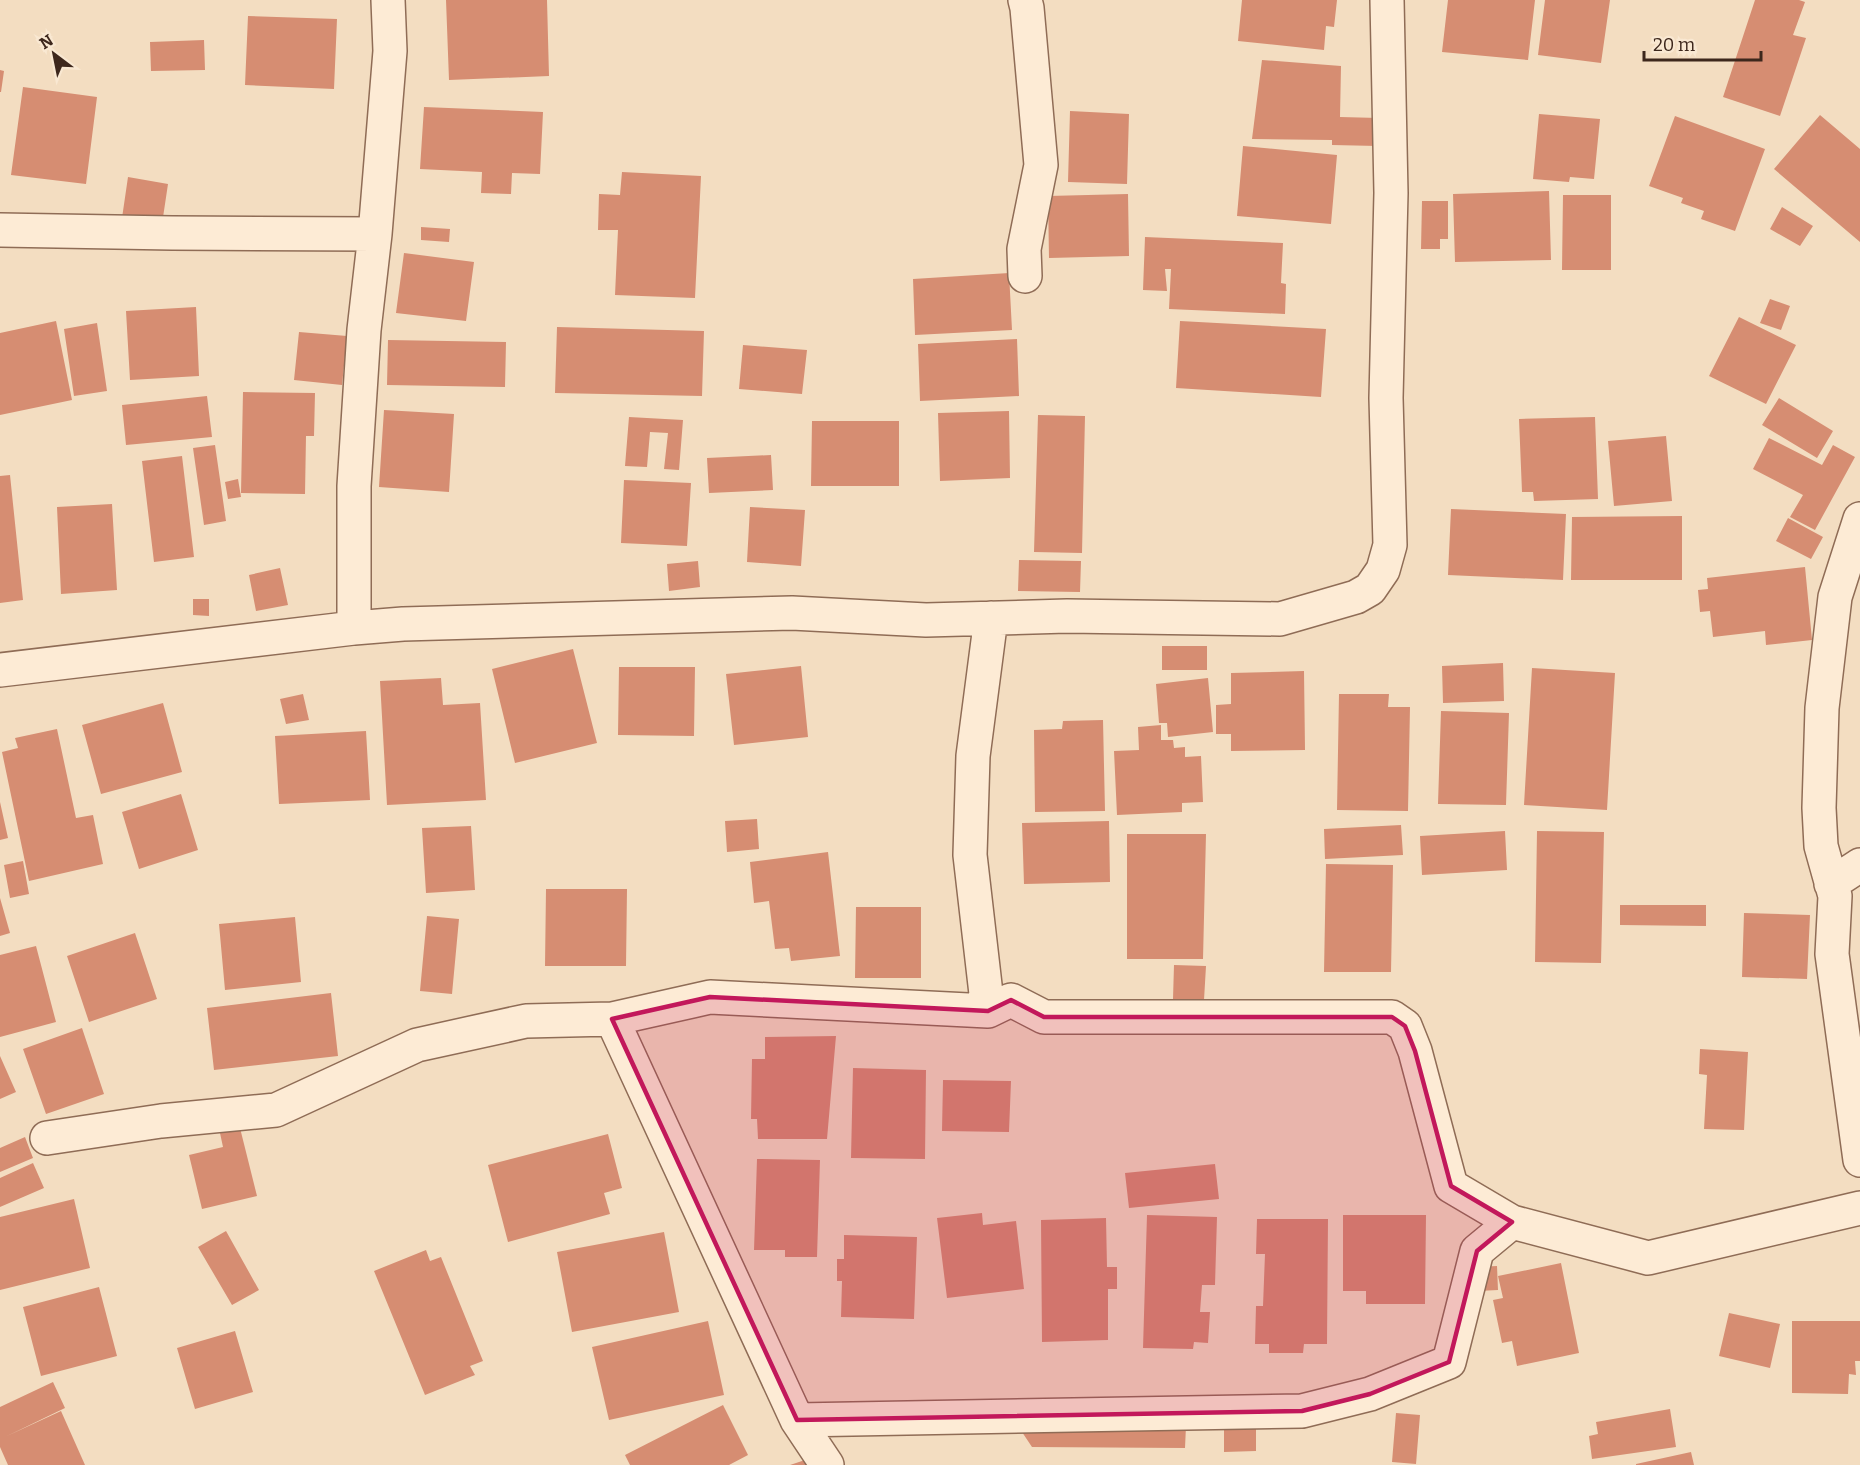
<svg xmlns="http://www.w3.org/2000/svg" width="1860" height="1465" viewBox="0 0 1860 1465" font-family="Bitter,serif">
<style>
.building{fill:#d68d72}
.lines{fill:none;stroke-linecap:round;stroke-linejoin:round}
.minor-casing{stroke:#8f6c56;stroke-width:36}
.minor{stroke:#fdebd5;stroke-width:33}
.marked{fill:#c2185b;fill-opacity:0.2;stroke:#c2185b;stroke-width:4.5;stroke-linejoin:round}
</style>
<rect width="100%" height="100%" fill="#f3ddc1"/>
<path class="building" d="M 446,0 L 547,0 L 549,76 L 449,80 Z
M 1242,0 L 1337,0 L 1334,27 L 1326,26 L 1324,50 L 1238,41 Z
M 1448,0 L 1535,0 L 1528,60 L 1442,52 Z
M 1545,0 L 1610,0 L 1601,63 L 1538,55 Z
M 1755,0 L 1799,0 L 1805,2 L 1793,35 L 1806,38 L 1780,116 L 1723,97 Z
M 248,16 L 337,19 L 334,89 L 245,85 Z
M 204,40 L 205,70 L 151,71 L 150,42 Z
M 1262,60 L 1341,66 L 1340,117 L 1379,118 L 1378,146 L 1332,145 L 1332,140 L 1252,139 Z
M 0,70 L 4,71 L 1,92 L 0,92 Z
M 23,87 L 97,97 L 86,184 L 11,175 Z
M 424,107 L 543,112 L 540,174 L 512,173 L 511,194 L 481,193 L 482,172 L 420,169 Z
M 1070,111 L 1129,114 L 1127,184 L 1068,182 Z
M 1539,114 L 1600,119 L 1594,179 L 1570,177 L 1569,182 L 1533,179 Z
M 1820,115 L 1860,149 L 1860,242 L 1774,169 Z
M 1675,116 L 1765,149 L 1735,231 L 1701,219 L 1704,211 L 1681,203 L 1683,198 L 1649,186 Z
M 1243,146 L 1337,155 L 1331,224 L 1237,216 Z
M 622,172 L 701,176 L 695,298 L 615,295 L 618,230 L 598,230 L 599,194 L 620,195 Z
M 128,177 L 168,184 L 162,224 L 122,218 Z
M 1549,191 L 1551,260 L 1455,262 L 1453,194 Z
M 1128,194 L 1129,256 L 1049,258 L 1048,196 Z
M 1563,195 L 1611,195 L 1611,270 L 1562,270 Z
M 1422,201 L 1448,201 L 1448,239 L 1440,239 L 1440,249 L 1421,249 Z
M 1782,207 L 1813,226 L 1800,246 L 1770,229 Z
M 421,227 L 450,229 L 449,242 L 421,240 Z
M 1145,237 L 1283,243 L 1281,283 L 1286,284 L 1285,314 L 1169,309 L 1171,269 L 1165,269 L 1167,291 L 1143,290 Z
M 404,253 L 474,262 L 466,321 L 396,313 Z
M 1009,273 L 1012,330 L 915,335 L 913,279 Z
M 1770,299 L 1790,306 L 1781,330 L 1760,323 Z
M 196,307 L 199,376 L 130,380 L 126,311 Z
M 1739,317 L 1796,345 L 1766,404 L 1709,376 Z
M 56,321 L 72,400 L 0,415 L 0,333 Z
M 1180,321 L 1326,329 L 1321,397 L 1176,388 Z
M 97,323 L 107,391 L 74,396 L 64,329 Z
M 557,327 L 704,331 L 702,396 L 555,393 Z
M 299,332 L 347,336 L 342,385 L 294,380 Z
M 1017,339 L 1019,396 L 920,401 L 918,344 Z
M 388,340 L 506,342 L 505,387 L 387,385 Z
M 743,345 L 807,350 L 802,394 L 739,389 Z
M 243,392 L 315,393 L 314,436 L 306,436 L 305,494 L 241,493 Z
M 207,396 L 212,437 L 126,445 L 122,405 Z
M 1779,398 L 1833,431 L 1817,458 L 1762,425 Z
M 384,410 L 454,414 L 449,492 L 379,487 Z
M 1009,411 L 1010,478 L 940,481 L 938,413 Z
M 1038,415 L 1085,416 L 1082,553 L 1034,552 Z
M 629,417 L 683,420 L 679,470 L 664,469 L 668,433 L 650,432 L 647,467 L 625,466 Z
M 1595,417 L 1598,499 L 1534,501 L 1533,492 L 1522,492 L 1519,419 Z
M 812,421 L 899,421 L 899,486 L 811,486 Z
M 1666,436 L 1672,501 L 1614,506 L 1608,441 Z
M 1769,438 L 1822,465 L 1833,445 L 1855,457 L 1815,530 L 1790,517 L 1803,495 L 1753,469 Z
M 215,445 L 226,521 L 204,525 L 193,448 Z
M 771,455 L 773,490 L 709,493 L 707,458 Z
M 182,456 L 194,557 L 154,562 L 142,461 Z
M 10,475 L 23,600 L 0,603 L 0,476 Z
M 238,479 L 241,497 L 228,499 L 225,482 Z
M 624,480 L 691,483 L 687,546 L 621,543 Z
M 112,504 L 117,590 L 61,594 L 57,507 Z
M 750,507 L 805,510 L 801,566 L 747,562 Z
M 1451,509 L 1566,514 L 1563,580 L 1448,575 Z
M 1682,516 L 1682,580 L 1571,580 L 1572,517 Z
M 1788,518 L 1823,537 L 1811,559 L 1776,541 Z
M 1019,560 L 1081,561 L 1080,592 L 1018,591 Z
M 698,561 L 700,587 L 669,591 L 667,564 Z
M 1805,567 L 1812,640 L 1766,645 L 1765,631 L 1713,637 L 1710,611 L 1700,612 L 1698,590 L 1708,589 L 1707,578 Z
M 280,568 L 288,605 L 256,611 L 249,575 Z
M 193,599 L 209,599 L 209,616 L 193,615 Z
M 1162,646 L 1207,646 L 1207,670 L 1162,670 Z
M 573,649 L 597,743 L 515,763 L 492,669 Z
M 1503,663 L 1504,701 L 1443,703 L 1442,666 Z
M 801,666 L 808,737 L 734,745 L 726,674 Z
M 619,667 L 695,667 L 694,736 L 618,735 Z
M 1532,668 L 1615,673 L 1607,810 L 1524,805 Z
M 1304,671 L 1305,750 L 1231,751 L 1231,734 L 1216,734 L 1216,705 L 1231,704 L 1231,673 Z
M 441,678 L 443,705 L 480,703 L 486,800 L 387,805 L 380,681 Z
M 1208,678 L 1213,732 L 1168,737 L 1167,723 L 1159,723 L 1156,684 Z
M 303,694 L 309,720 L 286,724 L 280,699 Z
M 1339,694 L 1389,694 L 1388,707 L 1410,707 L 1408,811 L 1337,810 Z
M 163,703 L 182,772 L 101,794 L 82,725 Z
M 1441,711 L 1509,713 L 1506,805 L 1438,804 Z
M 1103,720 L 1105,811 L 1035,812 L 1034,730 L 1062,729 L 1063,721 Z
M 1161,725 L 1161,740 L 1173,740 L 1174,748 L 1185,747 L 1185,757 L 1201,756 L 1203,802 L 1182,803 L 1182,812 L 1117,815 L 1114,751 L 1139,750 L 1138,727 Z
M 57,729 L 76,818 L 93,815 L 103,864 L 29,881 L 2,752 L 18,748 L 15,738 Z
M 366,731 L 370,800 L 279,804 L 275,736 Z
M 181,794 L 198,850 L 139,869 L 122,812 Z
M 0,802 L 8,838 L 0,840 Z
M 757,819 L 759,849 L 727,852 L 725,821 Z
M 1109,821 L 1110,882 L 1024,884 L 1022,823 Z
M 1401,825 L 1403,855 L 1325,859 L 1324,829 Z
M 471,826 L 475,890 L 426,893 L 422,828 Z
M 1505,831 L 1507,870 L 1422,875 L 1420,836 Z
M 1537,831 L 1604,832 L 1601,963 L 1535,962 Z
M 1127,834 L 1206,834 L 1203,959 L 1127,959 Z
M 828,852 L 840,956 L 791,961 L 789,948 L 775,949 L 769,901 L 754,903 L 750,862 Z
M 23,861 L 29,894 L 10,898 L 4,865 Z
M 1326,864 L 1393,865 L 1391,972 L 1324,972 Z
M 546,889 L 627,889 L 626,966 L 545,966 Z
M 0,898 L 10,933 L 0,936 Z
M 1620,905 L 1706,905 L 1706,926 L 1620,925 Z
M 856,907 L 921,907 L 921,978 L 855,978 Z
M 1744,913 L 1810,915 L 1807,979 L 1742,977 Z
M 427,916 L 459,919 L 452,994 L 420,991 Z
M 295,917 L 301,982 L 225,990 L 219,924 Z
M 135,933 L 157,999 L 89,1022 L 67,956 Z
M 36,946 L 56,1022 L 0,1037 L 0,955 Z
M 1174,965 L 1206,966 L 1204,1000 L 1173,999 Z
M 331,993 L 338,1056 L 214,1070 L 207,1008 Z
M 82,1028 L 104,1094 L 46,1114 L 23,1049 Z
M 836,1036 L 827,1139 L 758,1139 L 757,1119 L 751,1119 L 752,1059 L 765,1059 L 765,1037 Z
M 1700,1049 L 1748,1052 L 1744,1130 L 1704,1129 L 1707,1075 L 1699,1074 Z
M 0,1056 L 16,1092 L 0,1099 Z
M 853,1068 L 926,1070 L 925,1159 L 851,1158 Z
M 943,1080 L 1011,1081 L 1009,1132 L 942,1131 Z
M 240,1128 L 257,1196 L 202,1209 L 189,1155 L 223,1147 L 220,1133 Z
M 608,1134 L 622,1188 L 604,1193 L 610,1214 L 508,1242 L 488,1165 Z
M 25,1137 L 33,1158 L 0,1172 L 0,1148 Z
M 757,1159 L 820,1160 L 817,1257 L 785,1257 L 785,1250 L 754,1250 Z
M 33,1163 L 44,1188 L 0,1207 L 0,1178 Z
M 1215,1164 L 1219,1199 L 1129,1208 L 1125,1173 Z
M 74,1199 L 90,1268 L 0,1290 L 0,1217 Z
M 982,1213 L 983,1225 L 1016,1221 L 1024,1289 L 947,1298 L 937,1218 Z
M 1147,1215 L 1217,1217 L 1215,1285 L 1202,1285 L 1200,1312 L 1210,1312 L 1208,1343 L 1194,1342 L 1193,1349 L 1143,1348 Z
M 1343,1215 L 1426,1215 L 1425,1304 L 1366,1304 L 1366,1291 L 1343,1291 Z
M 1106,1218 L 1107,1267 L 1117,1267 L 1117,1289 L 1108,1289 L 1108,1340 L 1042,1342 L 1041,1220 Z
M 1257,1219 L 1328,1219 L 1327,1344 L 1304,1344 L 1303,1353 L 1269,1353 L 1269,1344 L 1255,1344 L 1256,1306 L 1263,1306 L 1265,1254 L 1256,1254 Z
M 226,1231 L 259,1290 L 232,1305 L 198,1247 Z
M 664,1232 L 679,1312 L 572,1332 L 557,1252 Z
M 844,1235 L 917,1237 L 914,1319 L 841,1317 L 842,1281 L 837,1281 L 837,1259 L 844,1259 Z
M 426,1250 L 430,1261 L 441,1257 L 483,1361 L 470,1366 L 475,1375 L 425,1395 L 374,1271 Z
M 1561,1263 L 1579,1353 L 1517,1366 L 1512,1341 L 1502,1343 L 1493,1300 L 1503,1298 L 1498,1276 Z
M 1497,1266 L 1498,1290 L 1478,1291 L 1477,1267 Z
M 99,1287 L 117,1356 L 41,1376 L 23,1307 Z
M 1729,1313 L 1780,1324 L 1770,1368 L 1719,1356 Z
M 708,1321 L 724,1395 L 609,1420 L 592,1347 Z
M 1792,1321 L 1860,1321 L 1860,1361 L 1855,1361 L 1856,1375 L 1849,1374 L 1848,1394 L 1792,1393 Z
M 235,1331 L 253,1392 L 195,1409 L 177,1348 Z
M 53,1382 L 65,1408 L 7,1436 L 61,1411 L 85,1465 L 8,1465 L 0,1447 L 0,1407 Z
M 723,1405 L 748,1455 L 729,1465 L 630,1465 L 625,1455 Z
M 1670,1409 L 1676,1447 L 1592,1459 L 1589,1436 L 1598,1434 L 1596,1422 Z
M 1396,1413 L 1420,1415 L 1416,1464 L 1392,1462 Z
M 1014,1420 L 1186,1426 L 1185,1448 L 1032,1447 Z
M 1256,1429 L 1256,1451 L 1224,1452 L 1224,1430 Z
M 1691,1452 L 1694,1465 L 1636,1465 L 1636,1464 Z
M 808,1459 L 810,1465 L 790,1465 Z"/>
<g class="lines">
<defs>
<path id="minor" d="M 0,230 L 172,233 L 375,234
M 1025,276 L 1024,249 L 1041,165 L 1027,8 L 1025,0
M 1860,519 L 1835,597 L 1822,708 L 1819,808 L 1821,846 L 1835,896 L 1832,954 L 1860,1160
M 354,628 L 354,486 L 364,330 L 375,234 L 390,51 L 388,0
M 0,670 L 354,628 L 403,624 L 792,613 L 926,620 L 1067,616 L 1280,619 L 1356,597 L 1370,589 L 1383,570 L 1390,545 L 1386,398 L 1391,193 L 1387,0
M 1831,884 L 1860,865
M 988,1011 L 1011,1000 L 1044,1017 L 1392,1017 L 1405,1026 L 1415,1051 L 1451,1186 L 1512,1222 L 1648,1258 L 1860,1208
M 612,1019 L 797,1420 L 827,1465
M 47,1138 L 161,1121 L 276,1110 L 417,1045 L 526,1021 L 612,1019 L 710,997 L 988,1011 L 970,855 L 973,756 L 991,618
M 797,1420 L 1302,1411 L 1370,1394 L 1449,1362 L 1477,1251 L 1512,1222"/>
</defs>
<use href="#minor" class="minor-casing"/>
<use href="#minor" class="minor"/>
</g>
<path class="marked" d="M 710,997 L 988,1011 L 1011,1000 L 1044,1017 L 1392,1017 L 1405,1026 L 1415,1051 L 1451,1186 L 1512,1222 L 1477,1251 L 1449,1362 L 1370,1394 L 1302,1411 L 797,1420 L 612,1019 Z"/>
<g transform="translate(54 54) rotate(328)" stroke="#f9e8d2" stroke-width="4.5" paint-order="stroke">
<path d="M0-4.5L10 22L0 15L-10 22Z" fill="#3d271c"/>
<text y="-9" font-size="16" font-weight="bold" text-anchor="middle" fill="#3d271c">N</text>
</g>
<path d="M1644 51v9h117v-9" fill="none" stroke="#3d271c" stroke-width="3"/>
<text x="1653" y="51" font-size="18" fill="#3d271c" stroke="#f9e8d2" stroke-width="4.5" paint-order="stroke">20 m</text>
</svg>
